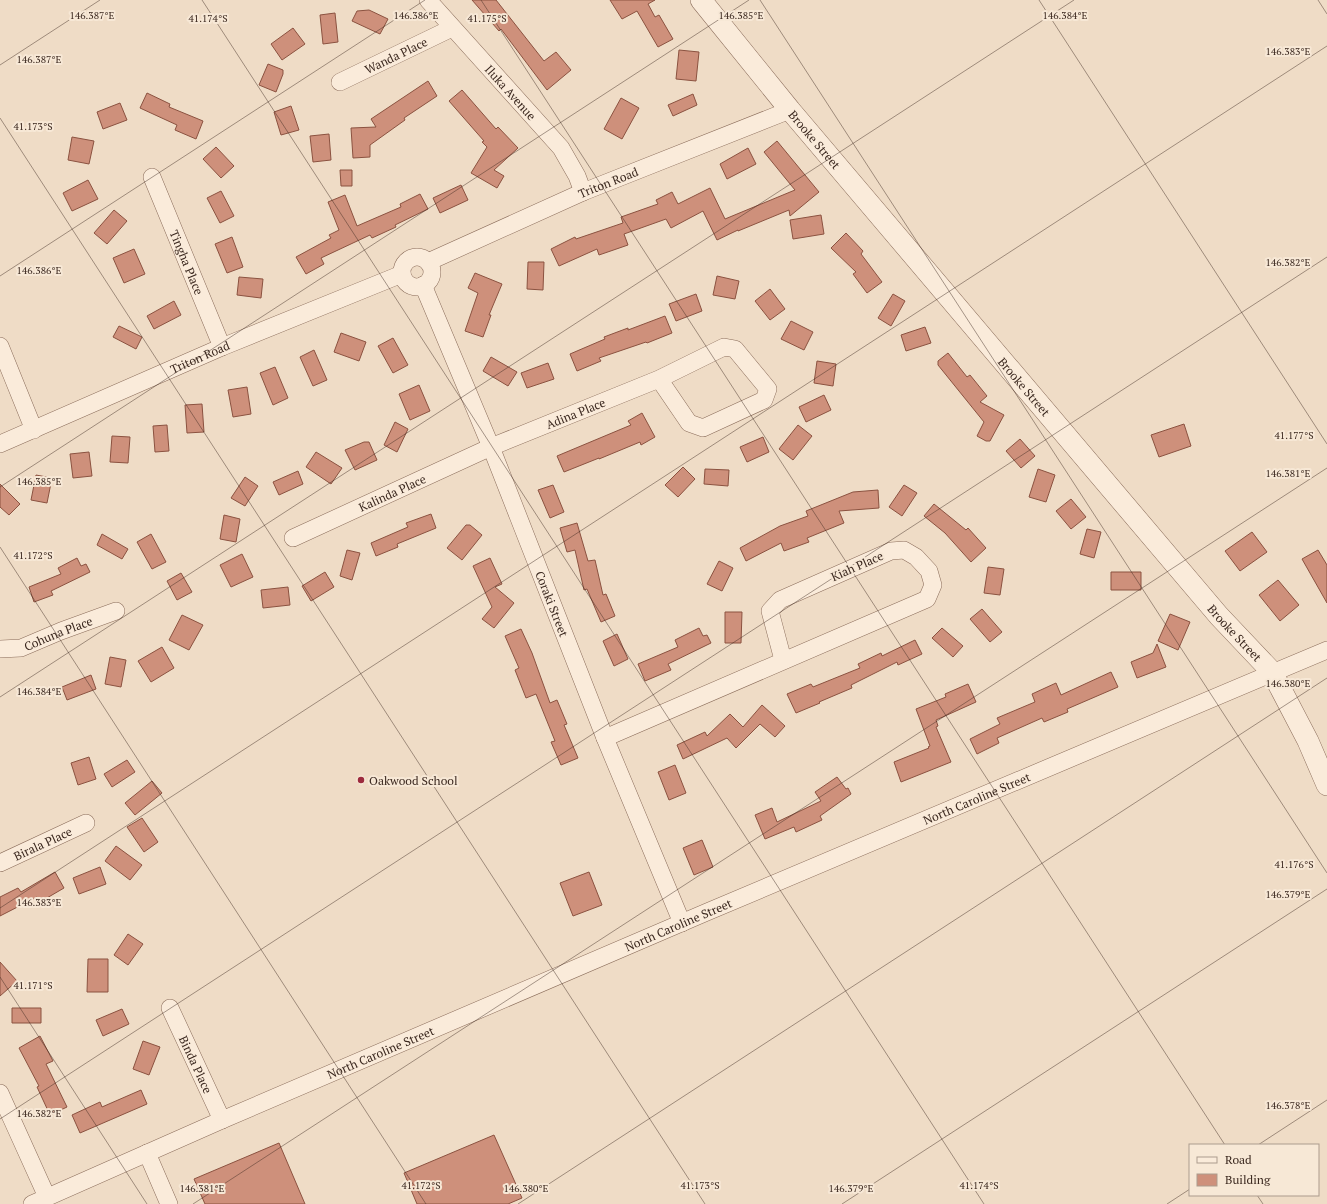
<svg xmlns="http://www.w3.org/2000/svg" width="1327" height="1204" viewBox="0 0 1327 1204" font-family="'PT Serif',serif">
<style>
.building{fill:#ce907b;stroke:#8b5240}
.lines{fill:none;stroke-linecap:round;stroke-linejoin:round}
.minor-casing{stroke:#8b6d5b;stroke-width:18}
.tertiary-casing{stroke:#8b6d5b;stroke-width:22}
.minor{stroke:#faebda;stroke-width:17}
.tertiary{stroke:#faebda;stroke-width:21}
.ticks{fill:none;stroke:#3b281f;stroke-width:1;stroke-opacity:0.45}
.poi-dot{fill:#9c2a3d;stroke:#f7e8d6;stroke-width:1.5}
.labels{text-anchor:middle;dominant-baseline:central;stroke-width:4;stroke-linejoin:round;paint-order:stroke}
.street-label{font-size:12px;fill:#3b281f;stroke:#f7e8d6}
.poi-label{font-size:12px;fill:#3b281f;stroke:#f7e8d6;text-anchor:start}
.ticks-label{font-size:10px;text-anchor:middle;fill:#3b281f;stroke:#f7e8d6;stroke-width:4;stroke-linejoin:round;paint-order:stroke}
</style>
<rect width="100%" height="100%" fill="#efdcc6"/>
<path class="building" d="M 472,0 L 496,0 L 544,61 L 556,52 L 571,70 L 547,90 L 501,29 L 499,31 Z
M 610,0 L 655,0 L 648,4 L 655,17 L 659,15 L 673,39 L 658,47 L 637,11 L 622,19 Z
M 369,10 L 388,19 L 380,34 L 352,21 L 357,11 Z
M 335,13 L 338,42 L 323,44 L 320,15 Z
M 293,28 L 305,44 L 282,60 L 271,44 Z
M 679,50 L 699,52 L 696,81 L 676,79 Z
M 268,64 L 283,70 L 283,74 L 276,92 L 259,85 Z
M 428,81 L 437,96 L 404,118 L 405,120 L 370,145 L 370,157 L 353,158 L 351,128 L 376,127 L 371,119 Z
M 462,90 L 496,129 L 498,127 L 518,148 L 494,170 L 504,176 L 497,188 L 471,173 L 487,147 L 482,142 L 484,141 L 449,101 Z
M 147,93 L 170,104 L 169,107 L 203,121 L 196,139 L 175,130 L 177,125 L 140,108 Z
M 693,94 L 697,105 L 673,116 L 668,105 Z
M 621,98 L 639,108 L 622,139 L 604,129 Z
M 120,103 L 127,120 L 103,129 L 97,112 Z
M 291,106 L 299,130 L 281,135 L 274,112 Z
M 329,134 L 331,160 L 313,162 L 310,136 Z
M 72,137 L 94,141 L 89,164 L 68,160 Z
M 777,141 L 819,192 L 790,216 L 789,210 L 738,231 L 738,230 L 717,240 L 703,211 L 671,228 L 666,219 L 624,234 L 628,245 L 599,255 L 597,249 L 559,266 L 551,249 L 575,237 L 576,239 L 623,223 L 621,217 L 658,204 L 656,200 L 672,192 L 678,204 L 710,188 L 725,219 L 795,190 L 764,152 Z
M 216,147 L 234,166 L 221,178 L 203,159 Z
M 748,148 L 756,164 L 727,179 L 720,164 Z
M 340,170 L 352,170 L 352,186 L 341,186 Z
M 88,180 L 98,199 L 72,211 L 63,193 Z
M 461,185 L 468,200 L 440,213 L 433,198 Z
M 221,191 L 234,216 L 220,223 L 207,198 Z
M 420,194 L 428,209 L 395,225 L 396,227 L 372,238 L 370,235 L 321,258 L 324,264 L 306,274 L 296,257 L 331,238 L 329,235 L 339,230 L 328,202 L 345,195 L 357,226 L 401,207 L 400,204 Z
M 114,210 L 127,221 L 107,244 L 94,233 Z
M 821,215 L 824,234 L 793,239 L 790,220 Z
M 846,233 L 863,251 L 861,254 L 882,282 L 867,293 L 853,274 L 856,272 L 831,248 Z
M 232,237 L 243,267 L 227,273 L 215,244 Z
M 134,249 L 145,274 L 124,283 L 113,258 Z
M 528,262 L 544,262 L 543,290 L 527,289 Z
M 475,273 L 502,284 L 489,315 L 491,315 L 483,337 L 465,331 L 478,293 L 468,288 Z
M 717,276 L 739,281 L 735,299 L 713,295 Z
M 239,277 L 263,279 L 261,298 L 237,295 Z
M 770,289 L 785,309 L 770,320 L 755,301 Z
M 696,294 L 702,311 L 676,321 L 669,304 Z
M 893,294 L 905,301 L 891,326 L 878,318 Z
M 174,301 L 181,315 L 154,329 L 147,316 Z
M 665,316 L 672,333 L 647,343 L 646,342 L 599,358 L 601,361 L 577,371 L 570,354 L 605,339 L 604,337 L 628,328 L 628,330 Z
M 791,321 L 813,332 L 804,350 L 781,339 Z
M 119,326 L 142,337 L 136,349 L 113,337 Z
M 925,327 L 931,343 L 906,351 L 901,335 Z
M 341,333 L 366,342 L 359,361 L 334,352 Z
M 393,338 L 408,365 L 393,373 L 378,346 Z
M 314,350 L 327,380 L 313,386 L 300,357 Z
M 948,353 L 967,377 L 970,375 L 987,396 L 980,402 L 1004,415 L 990,441 L 986,441 L 977,436 L 984,422 L 938,365 L 938,361 Z
M 491,357 L 517,372 L 508,386 L 483,371 Z
M 817,361 L 836,364 L 833,386 L 814,383 Z
M 548,363 L 554,379 L 527,388 L 521,373 Z
M 275,367 L 288,398 L 273,405 L 260,373 Z
M 419,385 L 430,411 L 410,420 L 399,394 Z
M 247,387 L 251,414 L 233,417 L 228,390 Z
M 824,395 L 831,410 L 806,422 L 799,407 Z
M 202,404 L 204,432 L 187,433 L 185,405 Z
M 642,413 L 655,437 L 641,445 L 640,442 L 599,459 L 599,458 L 564,472 L 557,456 L 631,425 L 628,421 Z
M 395,422 L 408,429 L 397,452 L 384,445 Z
M 1184,424 L 1191,446 L 1159,457 L 1151,435 Z
M 167,425 L 169,451 L 155,452 L 153,426 Z
M 798,425 L 812,436 L 793,460 L 779,449 Z
M 112,436 L 130,437 L 128,463 L 110,462 Z
M 763,437 L 769,452 L 747,462 L 740,447 Z
M 1020,439 L 1035,456 L 1021,468 L 1006,451 Z
M 364,442 L 369,442 L 377,460 L 355,470 L 345,450 Z
M 89,452 L 92,476 L 73,478 L 70,454 Z
M 316,452 L 342,468 L 331,484 L 306,467 Z
M 683,467 L 695,479 L 678,497 L 665,485 Z
M 705,469 L 729,470 L 728,486 L 704,484 Z
M 1038,469 L 1055,475 L 1046,502 L 1029,497 Z
M 298,471 L 303,484 L 279,495 L 273,482 Z
M 36,475 L 52,478 L 47,503 L 31,500 Z
M 245,477 L 258,486 L 245,506 L 231,498 Z
M 0,484 L 20,504 L 9,515 L 0,507 Z
M 553,485 L 564,512 L 550,518 L 538,490 Z
M 904,485 L 917,493 L 902,516 L 889,507 Z
M 878,490 L 879,508 L 839,511 L 844,523 L 807,538 L 809,542 L 784,551 L 781,543 L 746,561 L 740,548 L 780,526 L 808,516 L 806,511 L 853,492 Z
M 1071,499 L 1086,517 L 1071,529 L 1056,511 Z
M 934,504 L 966,530 L 968,528 L 986,548 L 971,562 L 945,533 L 924,516 Z
M 431,514 L 436,528 L 397,544 L 398,547 L 376,556 L 371,543 L 408,527 L 406,523 Z
M 224,515 L 240,519 L 236,542 L 220,539 Z
M 577,523 L 588,561 L 595,560 L 603,595 L 606,594 L 615,616 L 601,622 L 587,589 L 584,590 L 575,550 L 567,552 L 560,528 Z
M 466,525 L 470,525 L 482,535 L 462,560 L 447,548 Z
M 1087,529 L 1101,532 L 1094,558 L 1080,554 Z
M 1252,532 L 1267,552 L 1240,571 L 1225,551 Z
M 102,534 L 128,549 L 122,559 L 97,545 Z
M 151,534 L 166,562 L 152,569 L 137,542 Z
M 347,550 L 360,553 L 352,580 L 340,576 Z
M 1318,550 L 1327,565 L 1327,603 L 1302,559 Z
M 242,554 L 253,577 L 231,587 L 220,565 Z
M 77,558 L 81,566 L 86,564 L 90,572 L 51,591 L 53,595 L 34,602 L 29,587 L 61,574 L 58,568 Z
M 490,558 L 502,584 L 495,587 L 514,603 L 494,628 L 482,619 L 492,607 L 473,566 Z
M 719,561 L 733,568 L 722,591 L 707,584 Z
M 988,567 L 1004,569 L 1000,595 L 984,593 Z
M 325,572 L 334,587 L 311,601 L 302,586 Z
M 1111,572 L 1141,572 L 1141,590 L 1111,590 Z
M 181,573 L 192,592 L 177,600 L 167,581 Z
M 1278,580 L 1299,605 L 1280,621 L 1259,595 Z
M 288,587 L 290,605 L 263,608 L 261,590 Z
M 982,609 L 1002,632 L 990,642 L 970,619 Z
M 725,612 L 742,612 L 741,643 L 725,643 Z
M 1170,614 L 1190,622 L 1178,650 L 1158,641 Z
M 182,615 L 203,625 L 189,650 L 169,640 Z
M 699,628 L 703,636 L 707,635 L 711,643 L 668,664 L 671,670 L 645,681 L 638,664 L 678,647 L 675,640 Z
M 942,628 L 963,646 L 953,657 L 932,638 Z
M 521,629 L 532,653 L 550,703 L 557,700 L 567,724 L 564,725 L 578,758 L 561,765 L 551,742 L 555,741 L 536,694 L 526,698 L 515,670 L 519,668 L 505,636 Z
M 617,634 L 628,659 L 614,666 L 603,641 Z
M 915,640 L 922,654 L 898,665 L 897,662 L 851,685 L 852,688 L 819,702 L 820,703 L 796,713 L 787,694 L 811,684 L 813,687 L 860,668 L 858,664 L 881,653 L 882,656 Z
M 1157,644 L 1166,667 L 1137,678 L 1131,662 L 1153,653 Z
M 162,647 L 174,668 L 151,682 L 138,661 Z
M 110,657 L 126,660 L 121,687 L 105,684 Z
M 1111,672 L 1118,687 L 1067,709 L 1068,712 L 1044,722 L 1042,718 L 997,738 L 999,743 L 977,754 L 970,739 L 1000,724 L 997,718 L 1035,702 L 1032,694 L 1056,683 L 1061,695 Z
M 91,675 L 96,689 L 67,700 L 62,687 Z
M 968,684 L 976,702 L 936,720 L 938,726 L 936,727 L 951,762 L 901,782 L 894,762 L 929,748 L 928,747 L 930,746 L 916,709 L 946,697 L 945,694 Z
M 762,705 L 785,726 L 775,737 L 760,724 L 736,748 L 727,738 L 683,759 L 677,745 L 705,732 L 707,736 L 730,714 L 743,727 Z
M 89,757 L 96,779 L 78,785 L 71,763 Z
M 127,760 L 135,772 L 112,787 L 104,774 Z
M 675,765 L 686,793 L 669,800 L 658,772 Z
M 837,777 L 846,789 L 848,788 L 851,794 L 820,816 L 822,820 L 796,832 L 794,827 L 765,839 L 755,815 L 772,808 L 777,822 L 821,801 L 815,792 Z
M 152,781 L 162,793 L 135,815 L 125,803 Z
M 142,818 L 158,842 L 144,852 L 127,827 Z
M 702,840 L 713,867 L 694,875 L 683,848 Z
M 116,846 L 142,865 L 130,880 L 105,861 Z
M 100,867 L 106,884 L 79,894 L 73,878 Z
M 55,872 L 64,888 L 40,902 L 37,897 L 0,916 L 0,897 L 18,888 L 21,892 Z
M 589,872 L 602,905 L 573,916 L 560,883 Z
M 128,934 L 143,944 L 128,965 L 114,955 Z
M 88,959 L 108,959 L 108,992 L 87,992 Z
M 0,962 L 17,981 L 0,996 Z
M 12,1008 L 41,1008 L 41,1023 L 12,1023 Z
M 122,1009 L 129,1024 L 103,1036 L 96,1020 Z
M 40,1036 L 53,1061 L 46,1064 L 67,1107 L 50,1115 L 37,1087 L 39,1086 L 19,1048 Z
M 143,1041 L 160,1047 L 149,1075 L 133,1069 Z
M 141,1090 L 147,1104 L 80,1133 L 72,1115 L 100,1102 L 102,1107 Z
M 494,1135 L 522,1198 L 508,1204 L 417,1204 L 404,1173 Z
M 279,1143 L 305,1204 L 205,1204 L 194,1179 Z"/>
<g class="lines">
<defs>
<g id="minor">
<path id="s1" d="M 428,0 L 561,148 L 577,176 L 583,192"/>
<path id="s2" d="M 340,82 L 452,28"/>
<path id="s3" d="M 152,177 L 222,347"/>
<circle cx="417" cy="272" r="15"/>
<path id="s4" d="M 428,262 L 583,192 L 790,110"/>
<path id="s5" d="M 423,285 L 491,447 L 605,738 L 682,923"/>
<path d="M 0,346 L 34,430"/>
<path id="s6" d="M 0,444 L 222,347 L 402,274"/>
<path id="s7" d="M 293,538 L 491,447 L 659,379 L 724,347 L 735,349 L 768,389 L 764,400 L 703,428 L 689,423 L 659,379"/>
<path id="s8" d="M 0,649 L 21,648 L 61,631 L 116,611"/>
<path d="M 605,738 L 927,599 L 933,585 L 929,571 L 916,557 L 904,550 L 891,551 L 780,600 L 770,611 L 783,660"/>
<path id="s9" d="M 0,863 L 86,823"/>
<path id="s10" d="M 170,1008 L 222,1120"/>
<path d="M 0,1093 L 47,1197"/>
<path d="M 147,1153 L 169,1204"/>
<path id="s11" d="M 32,1204 L 222,1120 L 707,912 L 1327,650"/>
</g>
<g id="tertiary">
<path id="s12" d="M 701,0 L 790,110 L 1219,616 L 1272,672 L 1308,741 L 1327,785"/>
</g>
</defs>
<use href="#minor" class="minor-casing"/>
<use href="#tertiary" class="tertiary-casing"/>
<use href="#minor" class="minor"/>
<use href="#tertiary" class="tertiary"/>
</g>
<path class="ticks" d="M 202,0 L 984,1204M 481,0 L 1225,1145M 760,0 L 1327,873M 1039,0 L 1327,444M 1318,0 L 1327,14M 0,65 L 100,0M 0,118 L 705,1204M 0,276 L 425,0M 0,487 L 749,0M 0,547 L 426,1204M 0,697 L 1074,0M 0,908 L 1327,46M 0,977 L 147,1204M 0,1119 L 1327,257M 1258,1145 L 1327,1100M 1257,1195 L 1263,1204M 193,1204 L 1327,468M 518,1204 L 1327,678M 842,1204 L 1327,889M 1167,1204 L 1190,1189"/>
<circle class="poi-dot" cx="361" cy="780" r="4"/>
<g class="labels">
<g class="street-label">
<text stroke="none"><textPath href="#s2" startOffset="62">Wanda Place</textPath></text>
<text stroke="none"><textPath href="#s1" startOffset="124">Iluka Avenue</textPath></text>
<text stroke="none"><textPath href="#s12" startOffset="180">Brooke Street</textPath></text>
<text stroke="none"><textPath href="#s4" startOffset="197">Triton Road</textPath></text>
<text stroke="none"><textPath href="#s3" startOffset="92">Tingha Place</textPath></text>
<text stroke="none"><textPath href="#s6" startOffset="218">Triton Road</textPath></text>
<text stroke="none"><textPath href="#s12" startOffset="504">Brooke Street</textPath></text>
<text stroke="none"><textPath href="#s7" startOffset="309">Adina Place</textPath></text>
<text stroke="none"><textPath href="#s7" startOffset="109">Kalinda Place</textPath></text>
<text transform="translate(857 566) rotate(-24)">Kiah Place</text>
<text stroke="none"><textPath href="#s5" startOffset="344">Coraki Street</textPath></text>
<text stroke="none"><textPath href="#s12" startOffset="828">Brooke Street</textPath></text>
<text stroke="none"><textPath href="#s8" startOffset="61">Cohuna Place</textPath></text>
<text stroke="none"><textPath href="#s11" startOffset="1028">North Caroline Street</textPath></text>
<text stroke="none"><textPath href="#s9" startOffset="47">Birala Place</textPath></text>
<text stroke="none"><textPath href="#s11" startOffset="704">North Caroline Street</textPath></text>
<text stroke="none"><textPath href="#s11" startOffset="380">North Caroline Street</textPath></text>
<text stroke="none"><textPath href="#s10" startOffset="62">Binda Place</textPath></text>
</g>
<g class="poi-label">
<text x="369" y="780">Oakwood School</text>
</g>
</g>
<g class="ticks-label">
<text x="92" y="19">146.387°E</text>
<text x="416" y="19">146.386°E</text>
<text x="741" y="19">146.385°E</text>
<text x="1065" y="19">146.384°E</text>
<text x="208" y="22">41.174°S</text>
<text x="487" y="22">41.175°S</text>
<text x="1288" y="55">146.383°E</text>
<text x="39" y="63">146.387°E</text>
<text x="33" y="130">41.173°S</text>
<text x="1288" y="266">146.382°E</text>
<text x="39" y="274">146.386°E</text>
<text x="1294" y="439">41.177°S</text>
<text x="1288" y="477">146.381°E</text>
<text x="39" y="485">146.385°E</text>
<text x="33" y="559">41.172°S</text>
<text x="1288" y="687">146.380°E</text>
<text x="39" y="695">146.384°E</text>
<text x="1294" y="868">41.176°S</text>
<text x="1288" y="898">146.379°E</text>
<text x="39" y="906">146.383°E</text>
<text x="33" y="989">41.171°S</text>
<text x="1288" y="1109">146.378°E</text>
<text x="39" y="1117">146.382°E</text>
<text x="421" y="1189">41.172°S</text>
<text x="700" y="1189">41.173°S</text>
<text x="979" y="1189">41.174°S</text>
<text x="202" y="1192">146.381°E</text>
<text x="526" y="1192">146.380°E</text>
<text x="851" y="1192">146.379°E</text>
</g>
<rect x="1189" y="1144" width="130" height="52" fill="#f7e8d6" stroke="#ac9b8d"/>
<rect x="1197" y="1157" width="20" height="6" fill="#faebda" stroke="#ac9b8d"/>
<text x="1225" y="1164" font-size="12" fill="#3b281f">Road</text>
<rect x="1197" y="1174" width="20" height="12" fill="#ce907b" stroke="#ac9b8d"/>
<text x="1225" y="1184" font-size="12" fill="#3b281f">Building</text>
</svg>
